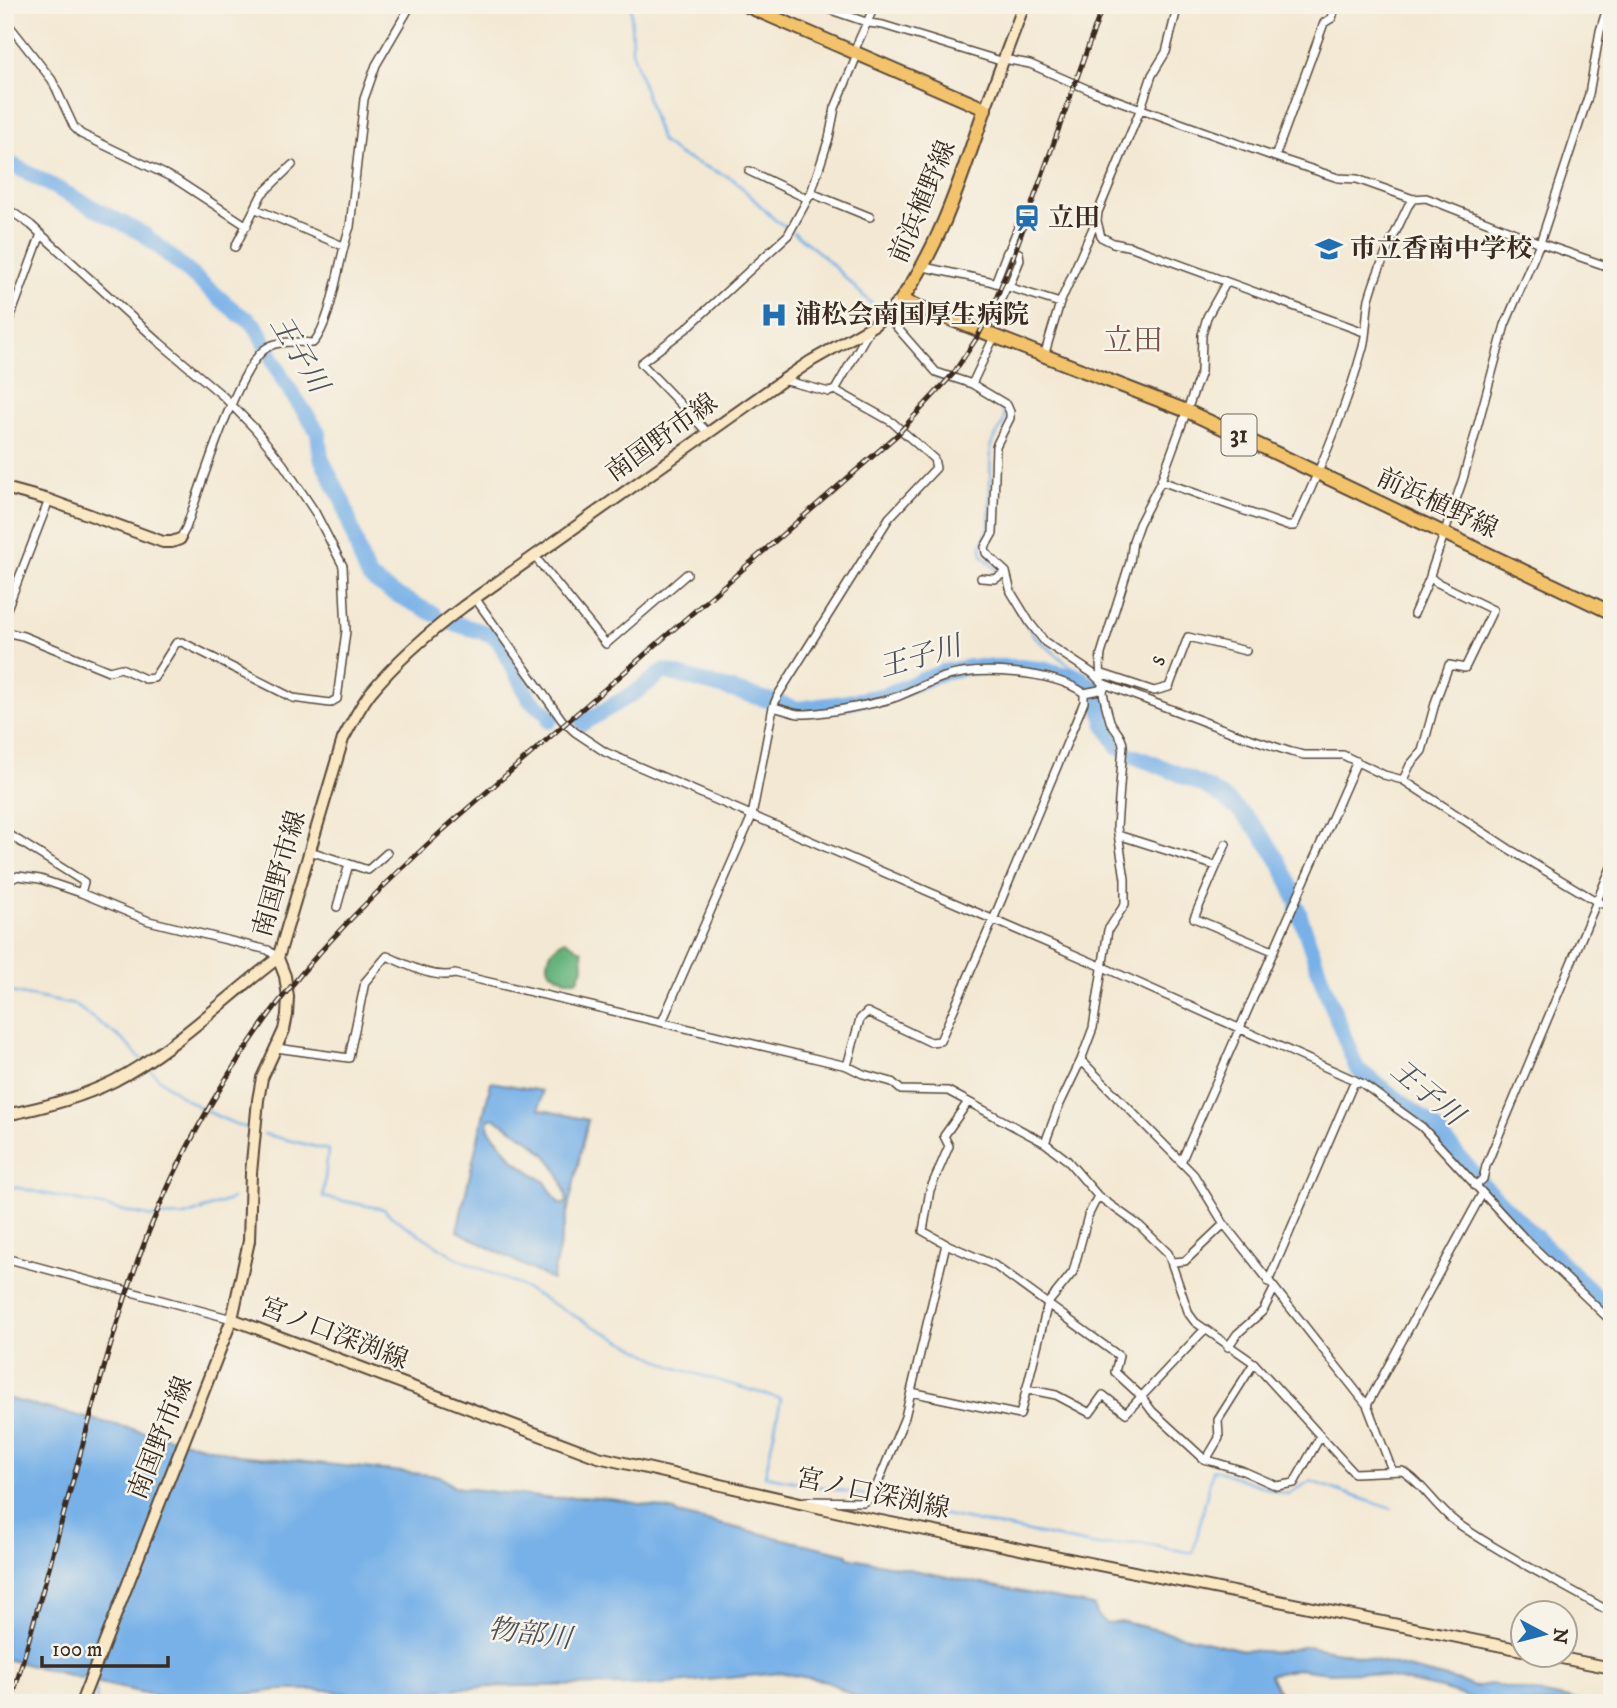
<svg xmlns="http://www.w3.org/2000/svg" width="1617" height="1708" viewBox="0 0 1617 1708" font-family="'IM FELL DW Pica','Noto Serif JP',serif">
<style>
.forest{fill:#64b27c;stroke:#506e4d;stroke-width:2}
.water{fill:#77b1e8;stroke:#596e83;stroke-width:2;fill-rule:evenodd}
.lines{fill:none;stroke-linecap:round;stroke-linejoin:round}
.stream{stroke:#77b1e8;stroke-width:2.5}
.river{stroke:#77b1e8;stroke-width:16}
.street-casing{stroke:#574639;stroke-width:10}
.secondary-casing{stroke:#574639;stroke-width:14}
.primary-casing{stroke:#574639;stroke-width:16}
.street{stroke:#fff;stroke-width:7}
.secondary{stroke:#fae7c3;stroke-width:10}
.primary{stroke:#f2c36a;stroke-width:12}
.rail-casing{stroke:#3b2a1e;stroke-width:5}
.rail{stroke:#f7f3e8;stroke-width:2.5;stroke-dasharray:8;stroke-linecap:butt}
.labels{text-anchor:middle;dominant-baseline:central;stroke-width:5;stroke-linejoin:round;paint-order:stroke}
.shield{fill:#f7f3e8;stroke:#73665b;stroke-width:2}
.shield-label{font-size:24px;font-weight:bold;fill:#3b2a1e}
.street-label{font-size:26px;fill:#3b2a1e;stroke:#f7f3e8}
.poi-label{font-size:26px;font-weight:bold;fill:#3b2a1e;stroke:#f7f3e8;text-anchor:start}
.water-label{font-size:28px;font-style:italic;fill:#4d525b;stroke:#f7f3e8}
.quarter-label{font-size:30px;fill:#785349;stroke:#f7f3e8}
</style>
<rect width="100%" height="100%" fill="#f7f3e8"/>
<filter id="ink" filterUnits="userSpaceOnUse"><feTurbulence type="fractalNoise" baseFrequency=".0143" numOctaves="2"/><feDisplacementMap in="SourceGraphic" scale="14" xChannelSelector="R" yChannelSelector="G"/><feConvolveMatrix kernelMatrix="1 2 1 2 8 2 1 2 1" color-interpolation-filters="sRGB"/></filter>
<filter id="wash" filterUnits="userSpaceOnUse"><feTurbulence type="fractalNoise" baseFrequency=".00686" numOctaves="4" result="noise"/><feDisplacementMap in="SourceGraphic" scale="28" xChannelSelector="R" yChannelSelector="G"/><feGaussianBlur stdDeviation="1.57" result="paint"/><feColorMatrix in="noise" values="0 0 0 0 0 0 0 0 0 0 0 0 0 0 0 0 0 1.4 0 .05"/><feComposite in="paint" operator="in"/></filter>
<g filter="url(#wash)">
<rect width="100%" height="100%" fill="#f3e8d3"/>
<path class="forest" d="M 565,940 L 582,951 L 583,967 L 578,980 L 566,980 L 549,971 C 545,956 552,947 565,940 Z"/>
<path class="water" d="M 491,1082 L 542,1091 L 539,1109 L 588,1120 L 552,1280 L 457,1231 ZM 489,1119 L 496,1119 C 532,1142 558,1154 567,1200 L 565,1204 L 559,1204 L 545,1182 L 515,1161 L 491,1132 L 488,1127 Z
M 5,1398 L 239,1455 L 440,1476 L 454,1487 L 555,1499 C 588,1492 642,1504 675,1511 L 677,1514 L 848,1554 L 848,1557 L 1094,1606 L 1096,1615 L 1106,1623 L 1124,1622 L 1243,1650 L 1279,1652 L 1307,1646 L 1351,1654 L 1459,1681 L 1474,1687 L 1490,1684 L 1590,1703 L 1487,1703 L 1441,1689 L 1363,1672 L 1329,1673 L 1297,1669 L 1269,1675 L 1286,1703 L 867,1703 L 827,1681 L 780,1673 L 654,1685 L 512,1686 L 429,1690 L 381,1700 L 327,1690 L 277,1690 L 189,1703 L 108,1685 L 5,1659 Z"/>
<g class="lines">
<path class="stream" d="M 631,5 L 632,50 L 661,141 L 679,155 L 733,179 L 775,220 L 788,228
M 793,232 L 821,254 L 880,312
M 913,351 L 936,377 L 972,389 L 1004,411 L 1004,421 L 991,445 L 989,527 L 981,547 L 982,555 L 1001,574 L 1007,596 L 1035,637 L 1070,666 L 1087,674 L 1095,688
M 5,991 L 75,1005 L 123,1040 L 141,1059
M 148,1067 C 174,1097 212,1116 249,1129
M 264,1134 L 328,1150 L 323,1197 L 384,1209 L 392,1217 L 457,1258 L 517,1284 L 589,1324 L 673,1367 L 781,1399 L 765,1476 L 865,1495 L 897,1505 L 1097,1546 L 1138,1543 L 1193,1553 L 1213,1469 L 1278,1492 L 1288,1494 L 1310,1481 L 1392,1509
M 5,1185 L 152,1217 L 185,1216 L 232,1199
M 95,1682 L 97,1703"/>
<path class="river" d="M 5,161 L 145,235 L 237,313 L 249,320 L 257,328 L 283,380 L 318,432 L 321,458 L 343,502 L 361,559 L 369,577 L 391,592 L 434,614
M 450,622 L 493,635 L 499,641 L 530,700 L 552,717 L 549,721
M 778,703 L 798,709 L 843,703 L 885,695 L 943,672 L 969,667 L 1020,667 L 1048,670 L 1081,679 L 1095,688 L 1105,725 L 1118,747
M 583,723 L 636,692 L 664,671 L 772,701
M 1126,753 C 1153,764 1184,774 1210,789 C 1251,813 1280,854 1295,898
M 1297,907 L 1323,983 L 1357,1069 L 1432,1125 L 1482,1184 L 1612,1312"/>
</g>
</g>
<g filter="url(#ink)">
<g class="lines">
<defs>
<path id="street" d="M 816,5 L 869,23 L 883,25 L 1004,62
M 1178,5 L 1166,52 L 1152,75 L 1141,108 L 1098,212 L 1097,221 L 1101,237 L 1113,243 L 1132,247 L 1364,332
M 5,20 L 52,80 L 74,127 L 81,134 L 175,179 L 247,226
M 854,51 L 875,5
M 1004,59 L 1030,64 L 1094,92 L 1275,157 L 1338,178 L 1357,179 L 1413,199 L 1426,198 L 1540,243 L 1612,268
M 1275,157 L 1324,23 L 1332,18 L 1336,5
M 749,171 L 808,199
M 811,193 L 870,217
M 5,207 L 31,225 L 159,342 L 223,396 L 255,429 L 283,464 L 315,512 L 343,566 L 346,631 L 337,699 L 330,703 L 293,698 L 182,642 L 176,643 L 154,678 L 145,679 L 121,668 L 109,671 L 23,636 L 5,632
M 256,209 L 343,246
M 235,247 L 262,194 L 292,165
M 1009,250 L 1022,218
M 924,267 L 989,281 L 1060,303
M 995,283 L 1007,252 L 1012,250 L 1019,253 L 1020,260 L 1009,287
M 886,315 L 936,372 L 972,384
M 5,332 L 41,234
M 985,333 L 1007,286
M 994,337 L 972,384 L 1007,405 L 1010,412 L 1010,418 L 996,446 L 993,533 L 985,547 L 986,553 L 1006,572 L 1011,592 L 1030,623 L 1045,642 L 1092,673 L 1102,683 L 1231,732 L 1291,752 L 1304,755 L 1343,755 L 1384,775 L 1403,780 L 1509,849 L 1596,901 L 1612,908
M 1044,356 L 1060,303 L 1096,221
M 783,380 L 829,392 L 835,390 L 870,329
M 708,433 L 641,363 L 687,328 L 788,235 L 811,193 L 829,138 L 835,108 L 858,53
M 1161,481 L 1287,526 L 1294,526 C 1321,468 1346,409 1363,347 C 1367,332 1366,315 1369,299 C 1378,267 1394,236 1408,206 L 1413,199
M 180,539 L 186,528 C 200,489 236,371 265,349 C 276,340 299,342 313,343 C 333,321 338,258 350,227 L 364,99 L 376,65 L 411,5
M 535,557 L 606,644 L 687,574
M 981,578 L 995,579 L 1006,572
M 475,598 L 562,720 L 575,732 L 605,752 L 1103,967 L 1363,1084 L 1422,1127 L 1524,1238 L 1612,1322
M 5,614 L 49,500
M 1414,614 L 1430,577
M 1100,673 L 1154,691 L 1169,687 L 1188,637 L 1246,651
M 1084,693 L 1104,689
M 773,707 C 782,709 791,713 799,714 C 819,715 881,703 899,696 C 914,690 929,682 944,677 C 980,666 1053,671 1084,693 L 1084,702 L 993,920 L 940,1041 L 930,1042 L 867,1012 L 860,1019 L 847,1066
M 1403,780 L 1410,765 L 1422,751 L 1436,700 L 1449,665 L 1465,668 L 1493,610 L 1436,582 L 1430,577 L 1431,572 L 1463,479 L 1505,325 L 1540,243 L 1589,94 L 1600,31 L 1608,5
M 5,832 L 84,882 L 81,893
M 1118,835 L 1216,866
M 1226,844 L 1194,918 L 1273,951
M 310,851 L 368,870 L 387,853
M 5,882 L 18,876 L 40,879 L 81,893 L 149,921 L 268,950 L 278,958
M 337,907 L 349,864
M 662,1022 L 752,816 L 773,707 L 778,695 L 889,518 L 936,468 L 934,459 L 892,422 L 835,390
M 276,1048 L 349,1058 L 365,982 L 387,956 C 408,965 432,979 455,974 L 847,1066 L 863,1074 L 892,1082 L 901,1090 L 948,1091 L 1045,1143 L 1067,1160 L 1098,1196 L 1140,1226 L 1168,1253 L 1189,1314 L 1195,1322 L 1254,1363 L 1354,1473 L 1402,1471 C 1421,1481 1437,1509 1457,1523 C 1506,1557 1560,1583 1612,1613
M 1081,1060 L 1194,1175 L 1224,1224 L 1367,1405 L 1392,1470
M 968,1102 L 944,1136 L 949,1146 L 930,1190 L 923,1231 L 946,1244 L 994,1265 L 1119,1356 L 1115,1372 L 1141,1396 L 1152,1411 L 1204,1459 L 1241,1470 L 1277,1486 L 1294,1483 L 1320,1437
M 1045,1143 L 1058,1108 L 1081,1060 L 1093,1028 L 1108,930 L 1125,904 L 1125,879 L 1117,827 L 1123,745 C 1122,735 1114,730 1110,721 C 1104,701 1098,674 1101,654 L 1130,562 L 1133,541 L 1139,524 L 1161,481 L 1201,372 L 1202,335 L 1207,317 L 1226,283
M 1181,1162 L 1357,761
M 1475,1186 L 1483,1179 L 1486,1166 L 1612,865
M 5,1258 L 232,1319
M 1173,1262 L 1185,1261 L 1224,1224
M 1268,1282 L 1355,1080
M 1228,1347 L 1237,1334 L 1263,1311 L 1274,1289
M 1026,1389 L 1056,1395 L 1090,1413 L 1103,1395 L 1126,1413 L 1205,1329
M 911,1392 L 1020,1415 L 1048,1303 L 1073,1272 L 1088,1216 L 1098,1196
M 1367,1405 L 1482,1194
M 1206,1460 L 1219,1438 L 1218,1420 L 1254,1363
M 806,1501 L 863,1502 L 869,1499 L 875,1490 L 905,1417 L 946,1244"/>
<path id="secondary" d="M 985,109 L 1024,5
M 5,488 L 49,500 L 163,542 L 172,542 L 180,539
M 5,1115 C 42,1108 80,1098 114,1081 C 174,1050 224,999 278,958
M 232,1319 L 598,1457 L 866,1518 L 1522,1650
M 1551,1656 L 1612,1668
M 81,1703 L 232,1319 L 249,1241 L 251,1173 L 258,1100 L 262,1078 L 284,1030 L 287,1015 L 288,997 L 285,976 L 278,958 L 343,739 C 352,723 360,706 371,692 C 398,659 431,631 464,606 L 783,380 L 811,361 L 874,325 L 901,300"/>
<path id="primary" d="M 745,5 L 985,109 C 962,174 942,243 901,300 L 1187,411 L 1612,613"/>
</defs>
<use href="#street" class="street-casing"/>
<use href="#secondary" class="secondary-casing"/>
<use href="#primary" class="primary-casing"/>
<use href="#street" class="street"/>
<use href="#secondary" class="secondary"/>
<use href="#primary" class="primary"/>
<defs>
<path id="rail" d="M 11,1703 C 34,1621 57,1540 79,1458 C 100,1382 120,1305 149,1231 C 177,1162 214,1093 257,1032 C 309,956 376,892 443,830 L 897,435 L 953,374 L 978,336 L 991,311 L 1013,257 L 1103,5"/>
</defs>
<use href="#rail" class="rail-casing"/>
<use href="#rail" class="rail"/>
</g>
</g>
<defs>
<symbol id="station-bare" viewBox="-9 -9 18 18"><path d="M-3-6H3Q5-6 5-4V2Q5 4 3 4L4.5 6H3L1.5 4h-3L-3 6H-4.5L-3 4Q-5 4-5 2V-4Q-5-6-3-6ZM-3.5-4v3h7v-3ZM-3.5 1v1.5H-2V1ZM2 1v1.5H3.5V1Z" fill="#1f6fb2" stroke="#f7f3e8" stroke-width="2.5" paint-order="stroke"/></symbol>
<symbol id="school-bare" viewBox="-9 -9 18 18"><path d="M0-5L7-2L0 1L-7-2ZM-4 1L0 2.5L4 1V4Q0 6-4 4Z" fill="#1f6fb2" stroke="#f7f3e8" stroke-width="2.5" paint-order="stroke"/></symbol>
<symbol id="hospital-bare" viewBox="-9 -9 18 18"><path d="M-5-5h3v3.5h4V-5h3V5h-3V1.5h-4V5h-3Z" fill="#1f6fb2" stroke="#f7f3e8" stroke-width="2.5" paint-order="stroke"/></symbol>
</defs>
<g fill-rule="evenodd">
<use href="#station-bare" x="1008" y="199" width="38" height="38"/>
<use href="#school-bare" x="1310" y="230" width="38" height="38"/>
<use href="#hospital-bare" x="755" y="296" width="38" height="38"/>
</g>
<g class="labels">
<rect class="shield" x="1221.5" y="414.5" width="35" height="41" rx="5"/>
<g class="shield-label">
<text x="1239" y="435">31</text>
</g>
<g class="street-label">
<text transform="translate(923 202) rotate(-67)">前浜植野線</text>
<text transform="translate(662 438) rotate(-36)">南国野市線</text>
<text transform="translate(1437 504) rotate(25)">前浜植野線</text>
<text transform="translate(1157 660) rotate(-69)">s</text>
<text transform="translate(280 874) rotate(-74)">南国野市線</text>
<text transform="translate(334 1334) rotate(21)">宮ノ口深渕線</text>
<text transform="translate(161 1438) rotate(-68)">南国野市線</text>
<text transform="translate(873 1494) rotate(12)">宮ノ口深渕線</text>
</g>
<g class="poi-label">
<text x="1048" y="218">立田</text>
<text x="1350" y="249">市立香南中学校</text>
<text x="795" y="315">浦松会南国厚生病院</text>
</g>
<g class="water-label">
<text transform="translate(299 354) rotate(59)">王子川</text>
<text transform="translate(920 657) rotate(-16)">王子川</text>
<text transform="translate(1427 1093) rotate(40)">王子川</text>
<text transform="translate(530 1634) rotate(7)">物部川</text>
</g>
<g class="quarter-label">
<text x="1133" y="341">立田</text>
</g>
</g>
<rect width="1617" height="1708" fill="none" stroke="#f7f3e8" stroke-width="28"/>
<g transform="translate(1544 1634) rotate(97)"><circle r="33" fill="#f7f3e8" stroke="#aca397" stroke-width="2"/>
<path d="M0-5L12 26L0 18L-12 26Z" fill="#1f6fb2"/>
<text y="-10" font-size="19" font-weight="bold" text-anchor="middle" fill="#3b2a1e">N</text>
</g>
<path d="M42 1656v10h126v-10" fill="none" stroke="#3b2a1e" stroke-width="3.5"/>
<text x="52" y="1656" font-size="21" fill="#3b2a1e" stroke="#f7f3e8" stroke-width="5" paint-order="stroke">100 m</text>
</svg>
